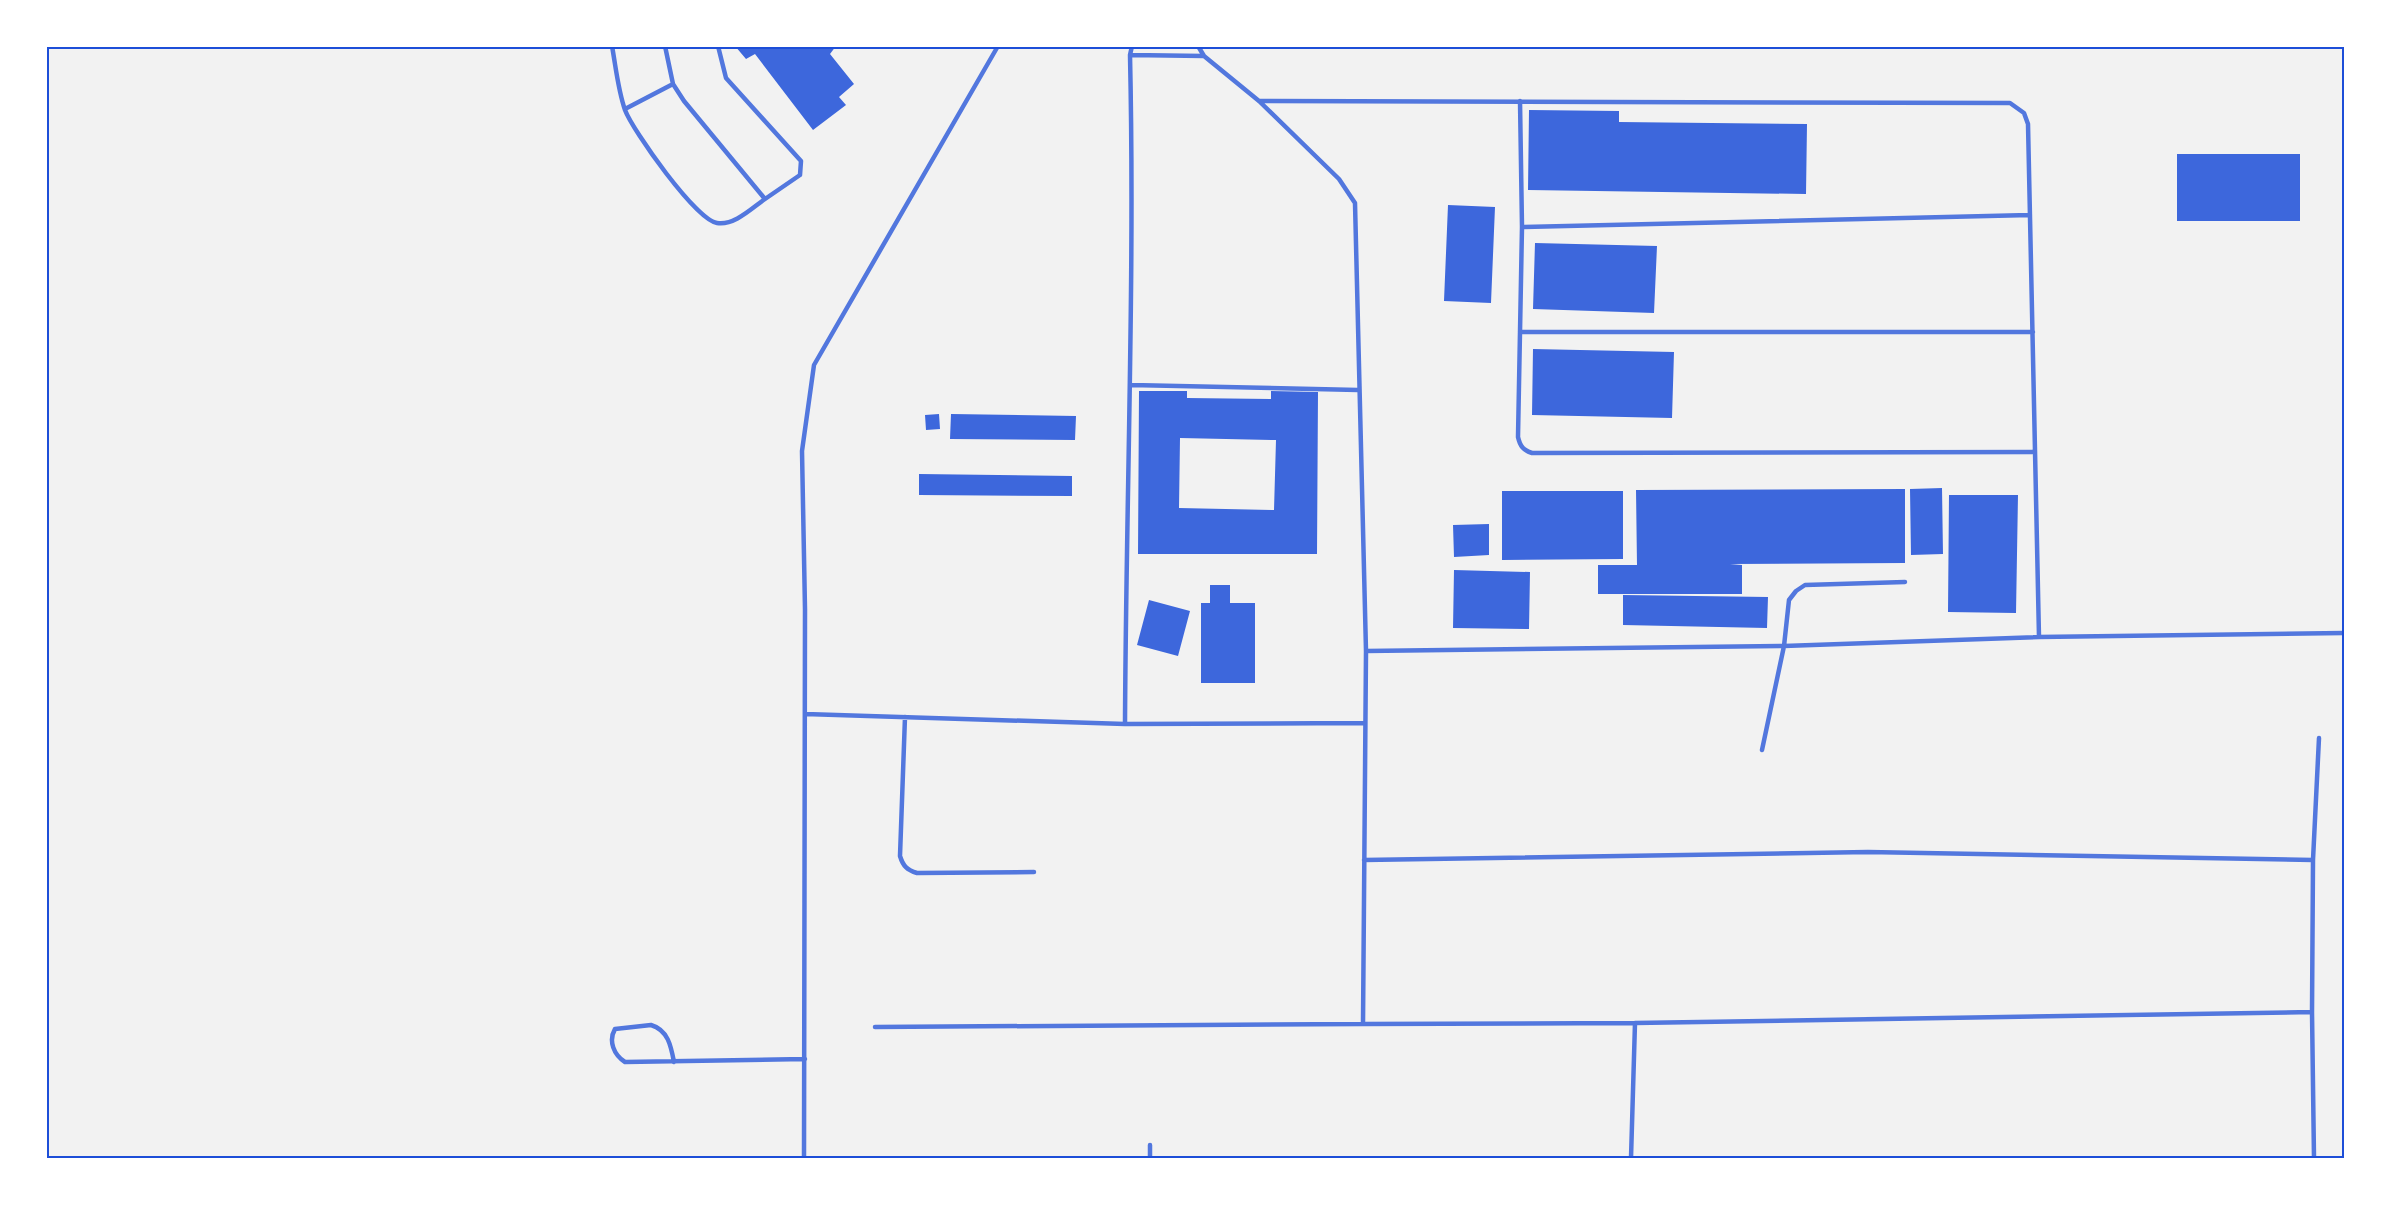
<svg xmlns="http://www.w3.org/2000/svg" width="2391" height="1205" viewBox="0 0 2391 1205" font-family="Manrope,sans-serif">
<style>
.building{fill:#3d67dc;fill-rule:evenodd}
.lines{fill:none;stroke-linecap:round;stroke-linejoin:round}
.service{stroke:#5277de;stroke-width:4.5}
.neatline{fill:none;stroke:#1d4ed8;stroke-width:2}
</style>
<rect width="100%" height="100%" fill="#f2f2f2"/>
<path class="building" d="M 735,46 L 836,46 L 830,54 L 854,84 L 839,97 L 846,105 L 813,130 L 755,54 L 746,59 Z
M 1529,110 L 1619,111 L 1619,122 L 1807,124 L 1806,194 L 1528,190 Z
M 2177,154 L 2300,154 L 2300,221 L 2177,221 Z
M 1448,205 L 1495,207 L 1491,303 L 1444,301 Z
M 1535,243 L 1657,246 L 1654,313 L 1533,309 Z
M 1533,349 L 1674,352 L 1672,418 L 1532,415 Z
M 1139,391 L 1187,391 L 1187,398 L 1271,399 L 1271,391 L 1318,392 L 1317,554 L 1138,554 ZM 1180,438 L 1276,440 L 1274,510 L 1179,508 Z
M 939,414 L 940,429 L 926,430 L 925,415 Z
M 951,414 L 1076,416 L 1075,440 L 950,439 Z
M 919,474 L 1072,476 L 1072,496 L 919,495 Z
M 1942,488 L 1943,554 L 1911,555 L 1910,489 Z
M 1905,489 L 1905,563 L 1730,564 L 1742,565 L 1742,594 L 1598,594 L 1598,565 L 1637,565 L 1636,490 Z
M 1502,491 L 1623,491 L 1623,559 L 1502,560 Z
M 1949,495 L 2018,495 L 2016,613 L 1948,612 Z
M 1489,524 L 1489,555 L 1454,557 L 1453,525 Z
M 1454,570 L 1530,572 L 1529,629 L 1453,628 Z
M 1210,585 L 1230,585 L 1230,603 L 1255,603 L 1255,683 L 1201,683 L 1201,603 L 1210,603 Z
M 1623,595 L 1768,597 L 1767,628 L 1623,625 Z
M 1149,600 L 1190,611 L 1178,656 L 1137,645 Z"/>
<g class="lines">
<path class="service" d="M 612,46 C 616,68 618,90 625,110 C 633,131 696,220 717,223 C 734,226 752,208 765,199 L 684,101 L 673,84 L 665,46
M 718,46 L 726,78 L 801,161 L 800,175 L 765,199
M 1132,46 L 1130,55 C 1135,278 1126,501 1125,724 L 1364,723
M 1198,46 L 1204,56 L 1259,101 L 1339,179 L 1355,203 L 1366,651 L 1363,1024 L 1635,1023 L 1631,1158
M 2343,46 L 2344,47
M 1130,55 L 1204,56
M 1259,101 L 2010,103 L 2024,113 L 2028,124 L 2039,637
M 1520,101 L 1522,227 L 1518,437 C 1520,446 1523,450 1532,453 L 2035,452
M 625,109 L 673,84
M 1522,227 L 2030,215
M 1520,332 L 2033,332
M 1131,385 L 1358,390
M 1366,651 L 1784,646 L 2039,637 L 2344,633
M 805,714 L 1125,724
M 905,717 L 900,856 C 903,866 907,870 917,873 L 1034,872
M 1762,750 L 1784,646 L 1789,600 L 1796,591 L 1805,585 L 1905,582
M 1364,860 L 1868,852 L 2313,860
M 2312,1012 L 2313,860 L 2319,738
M 1635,1023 L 2312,1012 L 2314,1158
M 875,1027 L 1363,1024
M 674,1062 C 671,1046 668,1030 651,1025 L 615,1029 C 608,1041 614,1055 625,1062 L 805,1059
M 1150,1145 L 1150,1158
M 804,1158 L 805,609 L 802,451 L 814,365 L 998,46"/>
</g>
<rect width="2391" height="1205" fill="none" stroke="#ffffff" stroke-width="96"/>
<rect x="48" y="48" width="2295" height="1109" class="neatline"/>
</svg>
